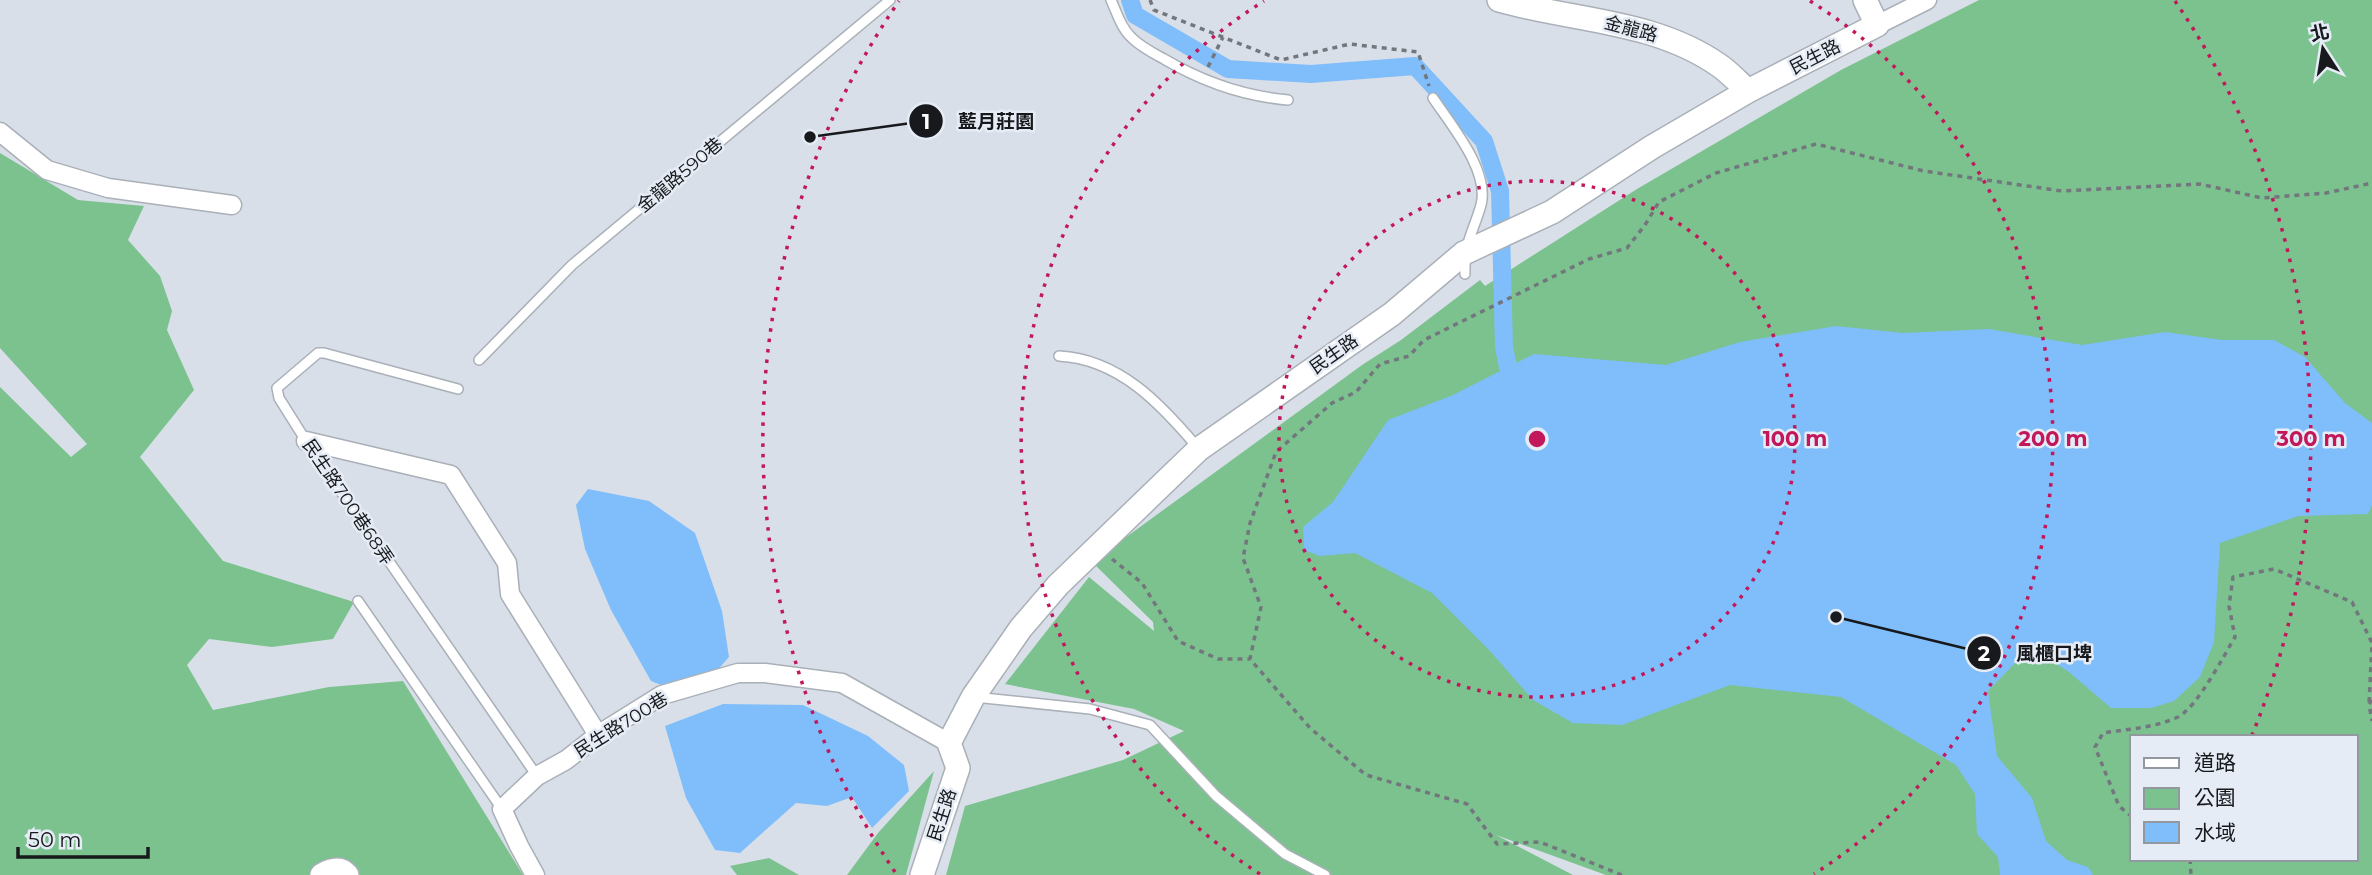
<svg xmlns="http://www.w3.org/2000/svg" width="2372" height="875" viewBox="0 0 2372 875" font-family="Montserrat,'Noto Sans TC',sans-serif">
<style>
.green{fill:#7bc28f;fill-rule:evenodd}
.water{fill:#7fbefa}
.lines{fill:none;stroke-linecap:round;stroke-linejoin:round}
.canal{stroke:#7fbefa;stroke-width:18}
.service-casing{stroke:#aab0b8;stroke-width:12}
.minor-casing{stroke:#aab0b8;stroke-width:21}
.tertiary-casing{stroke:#aab0b8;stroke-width:26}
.path{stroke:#73777d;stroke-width:3.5;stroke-dasharray:5 5;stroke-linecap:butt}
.service{stroke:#fff;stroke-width:9}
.minor{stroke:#fff;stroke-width:18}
.tertiary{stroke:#fff;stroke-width:23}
.ring{fill:none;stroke:#c2185b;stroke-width:3.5;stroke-dasharray:3.5 7}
.labels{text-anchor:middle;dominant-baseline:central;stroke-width:5;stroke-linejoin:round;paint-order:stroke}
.street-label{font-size:18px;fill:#17191c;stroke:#e6ecf5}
.centre{fill:#c2185b;stroke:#e6ecf5;stroke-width:3.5}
.ring-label{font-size:21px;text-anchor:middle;font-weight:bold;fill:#c2185b;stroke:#e6ecf5;stroke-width:5;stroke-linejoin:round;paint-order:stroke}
.leader{fill:none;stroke:#17191c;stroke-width:2.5}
.callout-dot{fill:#17191c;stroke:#e6ecf5;stroke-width:2.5}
.mark-label{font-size:21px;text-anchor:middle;font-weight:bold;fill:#fff}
.callout-label{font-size:19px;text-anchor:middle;font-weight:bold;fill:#17191c;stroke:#e6ecf5;stroke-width:5;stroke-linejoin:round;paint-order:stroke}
</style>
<rect width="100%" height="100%" fill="#d9dfe8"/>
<path class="green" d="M 1979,0 L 2372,0 L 2372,875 L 1606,875 L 1496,835 L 1573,875 L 946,875 L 965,806 L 1123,760 L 1184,731 L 1134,709 L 1005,684 L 1089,577 L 1154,631 L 1153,622 L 1092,562 L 1362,365 L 1401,340 L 1480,280 L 1485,286 L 1637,189 L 1841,70 ZM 2132,737 L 2356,737 L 2356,859 L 2132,859 Z
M 0,153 L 78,200 L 144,206 L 128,240 L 160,276 L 172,311 L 167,330 L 194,390 L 140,457 L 223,561 L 354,602 L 333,639 L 272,647 L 209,639 L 187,665 L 213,710 L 329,687 L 403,681 L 523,875 L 0,875 L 0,387 L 71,457 L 87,444 L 0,348 Z
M 934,771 L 906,875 L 847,875 L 878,833 Z
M 769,858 L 799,875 L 737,875 L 730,866 Z"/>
<path class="water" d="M 1836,326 L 1903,333 L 1989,329 L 2082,345 L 2165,332 L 2222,340 L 2274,340 L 2305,357 L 2345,403 L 2372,423 L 2372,505 L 2368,514 L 2298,516 L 2220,543 L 2214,642 L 2200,677 L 2174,701 L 2151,708 L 2111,708 L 2069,672 L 2042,655 L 2016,662 L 1988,691 L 1997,756 L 2032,798 L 2046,841 L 2067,860 L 2088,867 L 2093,875 L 2000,875 L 1998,857 L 1977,834 L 1975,794 L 1956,765 L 1841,697 L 1730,685 L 1622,725 L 1573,723 L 1533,700 L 1490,651 L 1432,593 L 1355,553 L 1320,556 L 1304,550 L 1303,527 L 1333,502 L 1388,420 L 1453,395 L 1534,354 L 1666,365 L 1740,342 Z
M 588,489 L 649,501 L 695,533 L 722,611 L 729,657 L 714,674 L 671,689 L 651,681 L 611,610 L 585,549 L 576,505 Z
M 723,704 L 803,705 L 868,736 L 904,765 L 909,791 L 872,828 L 852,797 L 827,806 L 796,803 L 740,853 L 715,850 L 686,798 L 665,726 Z"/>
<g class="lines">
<path class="canal" d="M 1130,0 L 1135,15 L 1228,69 L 1311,74 L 1415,66 L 1484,141 L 1500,191 L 1504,347 L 1508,367 L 1524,381"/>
<defs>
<path id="service" d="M 1111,0 C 1117,13 1121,28 1132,38 C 1141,47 1153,53 1164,59 C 1203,82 1243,96 1288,100
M 1433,98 C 1451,125 1490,171 1481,205 C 1473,233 1464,242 1465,274
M 1059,356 C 1119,359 1161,404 1198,448
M 479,360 L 572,265 L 890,0
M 458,389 L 324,353 L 318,353 L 277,388 L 279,398 L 306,441 L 537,776
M 358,601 L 502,809
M 974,697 L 1090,709 L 1150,725 L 1216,796 L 1285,854 L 1325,875"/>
<path id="minor" d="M 1877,25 L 1927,0
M 0,132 L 47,170 L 108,188 L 232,205
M 306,441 L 451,475 L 507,563 L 510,594 L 598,735
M 535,875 L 519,846 L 502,809 L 537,776 L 566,760 L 598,735 L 662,695 L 738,673 L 765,673 L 842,683 L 949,743"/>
<path id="tertiary" d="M 1499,0 C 1573,21 1655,20 1720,66 C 1730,73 1739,83 1748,91
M 322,875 C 331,870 340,867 347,875
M 922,875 L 958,768 L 949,743 L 973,697 L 1021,628 L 1058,585 L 1199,449 L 1392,314 L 1464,253 L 1552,212 L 1652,147 L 1748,91 L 1877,25 L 1865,0"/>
</defs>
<use href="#service" class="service-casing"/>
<use href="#minor" class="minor-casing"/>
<use href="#tertiary" class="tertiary-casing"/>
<path class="path" d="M 1150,0 L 1154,10 L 1281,60 L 1350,44 L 1418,52 L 1429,86
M 1208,67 L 1223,37
M 1112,559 L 1142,583 L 1178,641 L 1218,659 L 1250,659
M 2372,700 L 2369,704 L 2372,721
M 2132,817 L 2119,806 L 2095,747 L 2103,733 C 2128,729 2154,728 2178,717 C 2198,706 2223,657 2235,637 L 2229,606 L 2233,577 L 2274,569 L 2352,602 L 2372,643 L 2369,704
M 2190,859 L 2191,875
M 1622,875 L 1540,842 L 1497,844 L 1467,804 L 1366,775 L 1310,728 L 1250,659 L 1261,607 L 1243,558 L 1250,523 L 1276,452 L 1332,403 L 1356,392 L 1380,364 L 1409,356 L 1424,340 L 1589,259 L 1627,248 L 1645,225 L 1659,202 L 1716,173 L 1816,144 L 1924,171 L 2062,191 L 2200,184 L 2262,198 L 2326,193 L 2372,183"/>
<use href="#service" class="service"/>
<use href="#minor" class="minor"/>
<use href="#tertiary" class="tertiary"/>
</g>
<g class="ring">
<circle cx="1537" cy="439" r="258"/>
<path d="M1260 874A516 516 0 0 1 1264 1M1810 1A516 516 0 0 1 1814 874"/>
<path d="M895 872A774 774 0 0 1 899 1M2175 1A774 774 0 0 1 2252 735"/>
</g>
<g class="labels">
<g class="street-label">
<text transform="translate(1631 29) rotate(15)">金龍路</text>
<text transform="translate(1815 57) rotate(-27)">民生路</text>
<text transform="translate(680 175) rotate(-40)">金龍路590巷</text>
<text transform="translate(1334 354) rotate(-35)">民生路</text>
<text transform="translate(348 502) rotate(56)">民生路700巷68弄</text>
<text transform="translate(621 725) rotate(-32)">民生路700巷</text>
<text transform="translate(942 815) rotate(-72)">民生路</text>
</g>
</g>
<circle cx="1537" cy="439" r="10" class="centre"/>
<g class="ring-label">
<text x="1795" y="446">100 m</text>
<text x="2053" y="446">200 m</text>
<text x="2311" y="446">300 m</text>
</g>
<path class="leader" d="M810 137L926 121M1836 617L1984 653"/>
<g class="callout-dot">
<circle cx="810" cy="137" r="7"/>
<circle cx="1836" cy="617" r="7"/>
<circle cx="926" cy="121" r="18"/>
<circle cx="1984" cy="653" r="18"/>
</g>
<g class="mark-label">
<text x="926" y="129">1</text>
<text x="1984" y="661">2</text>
</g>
<g class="callout-label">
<text x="996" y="128">藍月莊園</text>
<text x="2054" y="660">風櫃口埤</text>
</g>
<rect x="2130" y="735" width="228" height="126" fill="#e6ecf5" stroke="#93989e" stroke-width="2"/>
<rect x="2144" y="758" width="35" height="10" fill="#ffffff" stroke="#93989e" stroke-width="2"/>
<text x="2194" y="770" font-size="21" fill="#17191c">道路</text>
<rect x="2144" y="788" width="35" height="21" fill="#7bc28f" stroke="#93989e" stroke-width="2"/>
<text x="2194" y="805" font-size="21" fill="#17191c">公園</text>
<rect x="2144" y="822" width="35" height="21" fill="#7fbefa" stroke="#93989e" stroke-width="2"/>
<text x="2194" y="840" font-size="21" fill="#17191c">水域</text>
<g transform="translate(2323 49) rotate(348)" stroke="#e6ecf5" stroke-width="5" paint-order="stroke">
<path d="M0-5L12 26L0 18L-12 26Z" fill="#17191c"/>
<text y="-10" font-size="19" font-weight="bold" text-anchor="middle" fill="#17191c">北</text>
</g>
<path d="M18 847v10h130v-10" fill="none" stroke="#17191c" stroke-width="3.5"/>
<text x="28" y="847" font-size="21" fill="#17191c" stroke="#e6ecf5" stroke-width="5" paint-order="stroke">50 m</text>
</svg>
